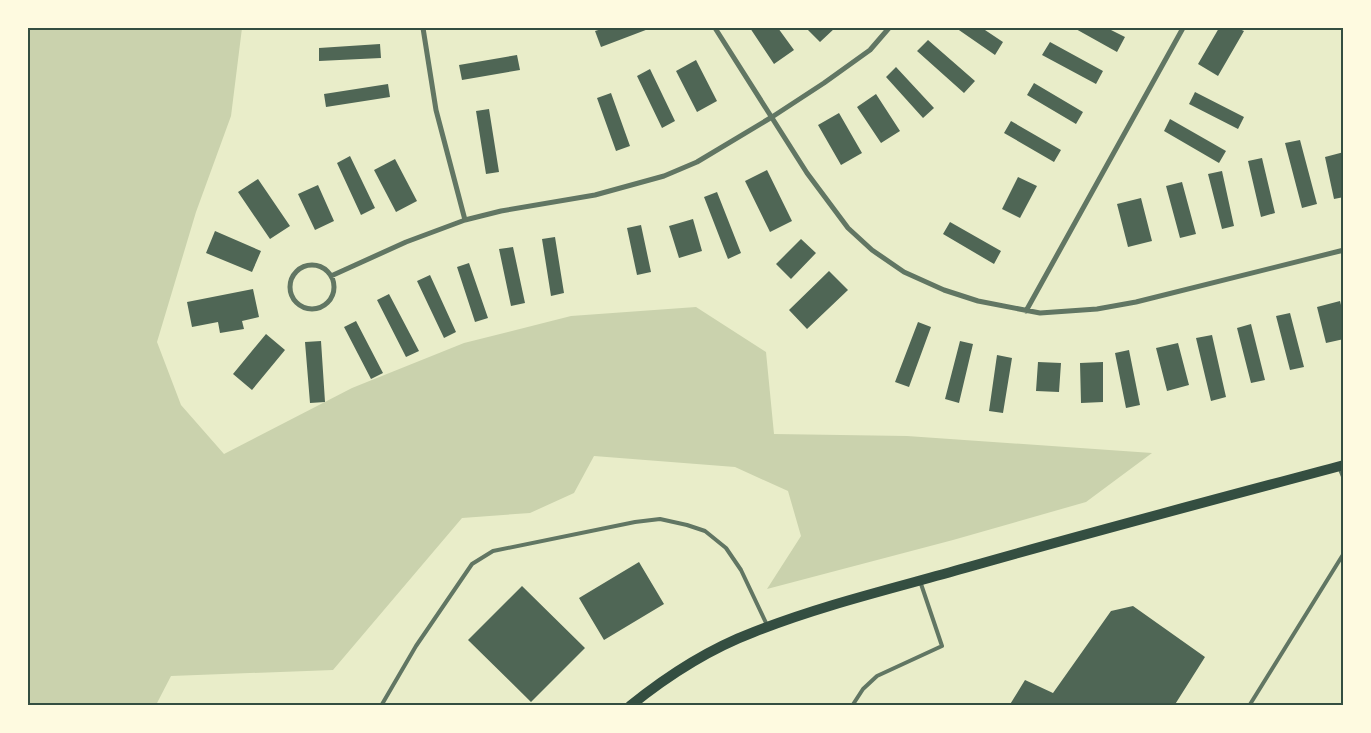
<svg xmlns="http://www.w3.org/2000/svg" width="1371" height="733" viewBox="0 0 1371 733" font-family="Quicksand,sans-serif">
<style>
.green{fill:#cad2ad}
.building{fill:#4f6655}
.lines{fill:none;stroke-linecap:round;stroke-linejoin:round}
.service{stroke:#617663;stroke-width:4}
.minor{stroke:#617663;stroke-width:5}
.secondary{stroke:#344e41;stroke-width:10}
.neatline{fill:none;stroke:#344e41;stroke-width:2}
</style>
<rect width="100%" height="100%" fill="#e9edc9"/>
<path class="green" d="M 28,28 L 242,28 L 231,116 L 196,212 L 157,342 L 181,405 L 224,454 L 352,388 L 464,343 L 571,316 L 696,307 L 766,352 L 774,434 L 907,436 L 1152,453 L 1086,502 L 953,540 L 767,589 L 801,536 L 788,491 L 735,467 L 594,456 L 574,493 L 530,513 L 462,518 L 333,670 L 171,676 L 156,705 L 28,705 Z"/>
<path class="building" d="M 605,28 L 651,28 L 601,47 L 595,31 Z
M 750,28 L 778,28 L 794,50 L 774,64 Z
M 806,28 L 835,28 L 820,42 Z
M 956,28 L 982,28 L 1003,42 L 995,55 Z
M 1074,28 L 1107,28 L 1125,37 L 1117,52 Z
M 1219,28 L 1237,28 L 1244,31 L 1218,76 L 1198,64 Z
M 928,40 L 975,81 L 964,93 L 917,51 Z
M 1050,42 L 1103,71 L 1096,84 L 1042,55 Z
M 380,44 L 381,58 L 319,61 L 319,48 Z
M 517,55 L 520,70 L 462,80 L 459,65 Z
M 696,60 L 717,101 L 697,112 L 676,71 Z
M 896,67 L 934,108 L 923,118 L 886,77 Z
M 650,69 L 675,121 L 662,128 L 637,76 Z
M 1034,83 L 1083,112 L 1076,124 L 1027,95 Z
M 388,84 L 390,97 L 326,107 L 324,94 Z
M 1195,92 L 1244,117 L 1238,129 L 1189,104 Z
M 611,93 L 630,146 L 616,151 L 597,98 Z
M 876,94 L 900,131 L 881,143 L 857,107 Z
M 489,109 L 499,172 L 486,174 L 476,111 Z
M 839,113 L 862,153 L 841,165 L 818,125 Z
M 1170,119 L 1226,151 L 1219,163 L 1164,131 Z
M 1011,121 L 1061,150 L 1054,162 L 1004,133 Z
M 1300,140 L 1317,204 L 1302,208 L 1285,143 Z
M 1344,152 L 1344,197 L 1334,199 L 1325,157 Z
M 350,156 L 375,208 L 361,215 L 337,163 Z
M 1262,158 L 1275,213 L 1261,217 L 1248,161 Z
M 395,159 L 417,201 L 396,212 L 374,170 Z
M 767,170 L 792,221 L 770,232 L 745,181 Z
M 1222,171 L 1234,226 L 1222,229 L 1208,174 Z
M 1018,177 L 1037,186 L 1020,218 L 1002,209 Z
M 258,179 L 290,226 L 270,239 L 238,192 Z
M 1182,182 L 1196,234 L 1180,238 L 1166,186 Z
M 318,185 L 334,221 L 315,230 L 298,194 Z
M 717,192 L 741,253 L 728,259 L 704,197 Z
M 1141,198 L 1152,241 L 1128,247 L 1117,204 Z
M 693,219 L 702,251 L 679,258 L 669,226 Z
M 950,222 L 1001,251 L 994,264 L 943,234 Z
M 641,225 L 651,272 L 637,275 L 627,228 Z
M 215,231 L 261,251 L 252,272 L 206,253 Z
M 555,237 L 564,293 L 551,296 L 542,239 Z
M 801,239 L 816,253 L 791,279 L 776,264 Z
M 513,247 L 525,303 L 511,306 L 499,249 Z
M 469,263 L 488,318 L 475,322 L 457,267 Z
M 829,271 L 848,290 L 807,329 L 789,310 Z
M 430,275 L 456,332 L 444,338 L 417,281 Z
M 253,289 L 259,317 L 242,321 L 244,329 L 220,333 L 218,322 L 192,327 L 187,302 Z
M 389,294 L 419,351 L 406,357 L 377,300 Z
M 1340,301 L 1344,317 L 1344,339 L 1326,343 L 1317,307 Z
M 1290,313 L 1304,367 L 1290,370 L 1276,316 Z
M 356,321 L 383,373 L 371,379 L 344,327 Z
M 918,322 L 931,327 L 909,387 L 895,382 Z
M 1251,324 L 1265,380 L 1251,383 L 1237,328 Z
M 266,334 L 285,350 L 252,390 L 233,374 Z
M 1212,335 L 1226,397 L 1211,401 L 1196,338 Z
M 321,341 L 325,402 L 310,403 L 305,342 Z
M 960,341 L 973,344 L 959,403 L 945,399 Z
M 1178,343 L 1189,385 L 1167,391 L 1156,348 Z
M 1129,350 L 1140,405 L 1126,408 L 1115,353 Z
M 997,355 L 1012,358 L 1003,413 L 989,411 Z
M 1038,362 L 1061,363 L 1059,392 L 1036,391 Z
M 1103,362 L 1103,402 L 1081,403 L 1080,363 Z
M 639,562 L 664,604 L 604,640 L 579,598 Z
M 522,586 L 585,648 L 531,702 L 468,640 Z
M 1133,606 L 1205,657 L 1174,706 L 1009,706 L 1025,680 L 1053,693 L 1111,611 Z"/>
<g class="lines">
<path class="service" d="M 1339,467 L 1344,479
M 381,706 L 416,646 L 472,564 L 493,551 L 635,522 L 660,519 L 687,525 L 705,531 L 726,548 L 741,570 L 768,627
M 852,706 L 863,689 L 877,676 L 942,646 L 920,581
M 1249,706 L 1344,553"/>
<path class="minor" d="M 423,28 L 436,110 L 465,220
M 715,28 L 807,173 L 848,228 L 872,250 L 904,272 L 944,290 L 978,301 L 1040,313 L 1097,309 L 1136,302 L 1344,250
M290 287a22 22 0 1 1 44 0a22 22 0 1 1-44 0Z
M 331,276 L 406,242 L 465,220 L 501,211 L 595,195 L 664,176 L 697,162 L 772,117 L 824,83 L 870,50 L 889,28
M 1026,311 L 1183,28"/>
<path class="secondary" d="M 630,706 C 667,676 709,649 754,632 C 822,605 895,588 965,568 C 1091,532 1217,499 1344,465"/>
</g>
<rect width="1371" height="733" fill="none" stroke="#fefae0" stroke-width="58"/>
<rect x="29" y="29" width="1313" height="675" class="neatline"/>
</svg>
